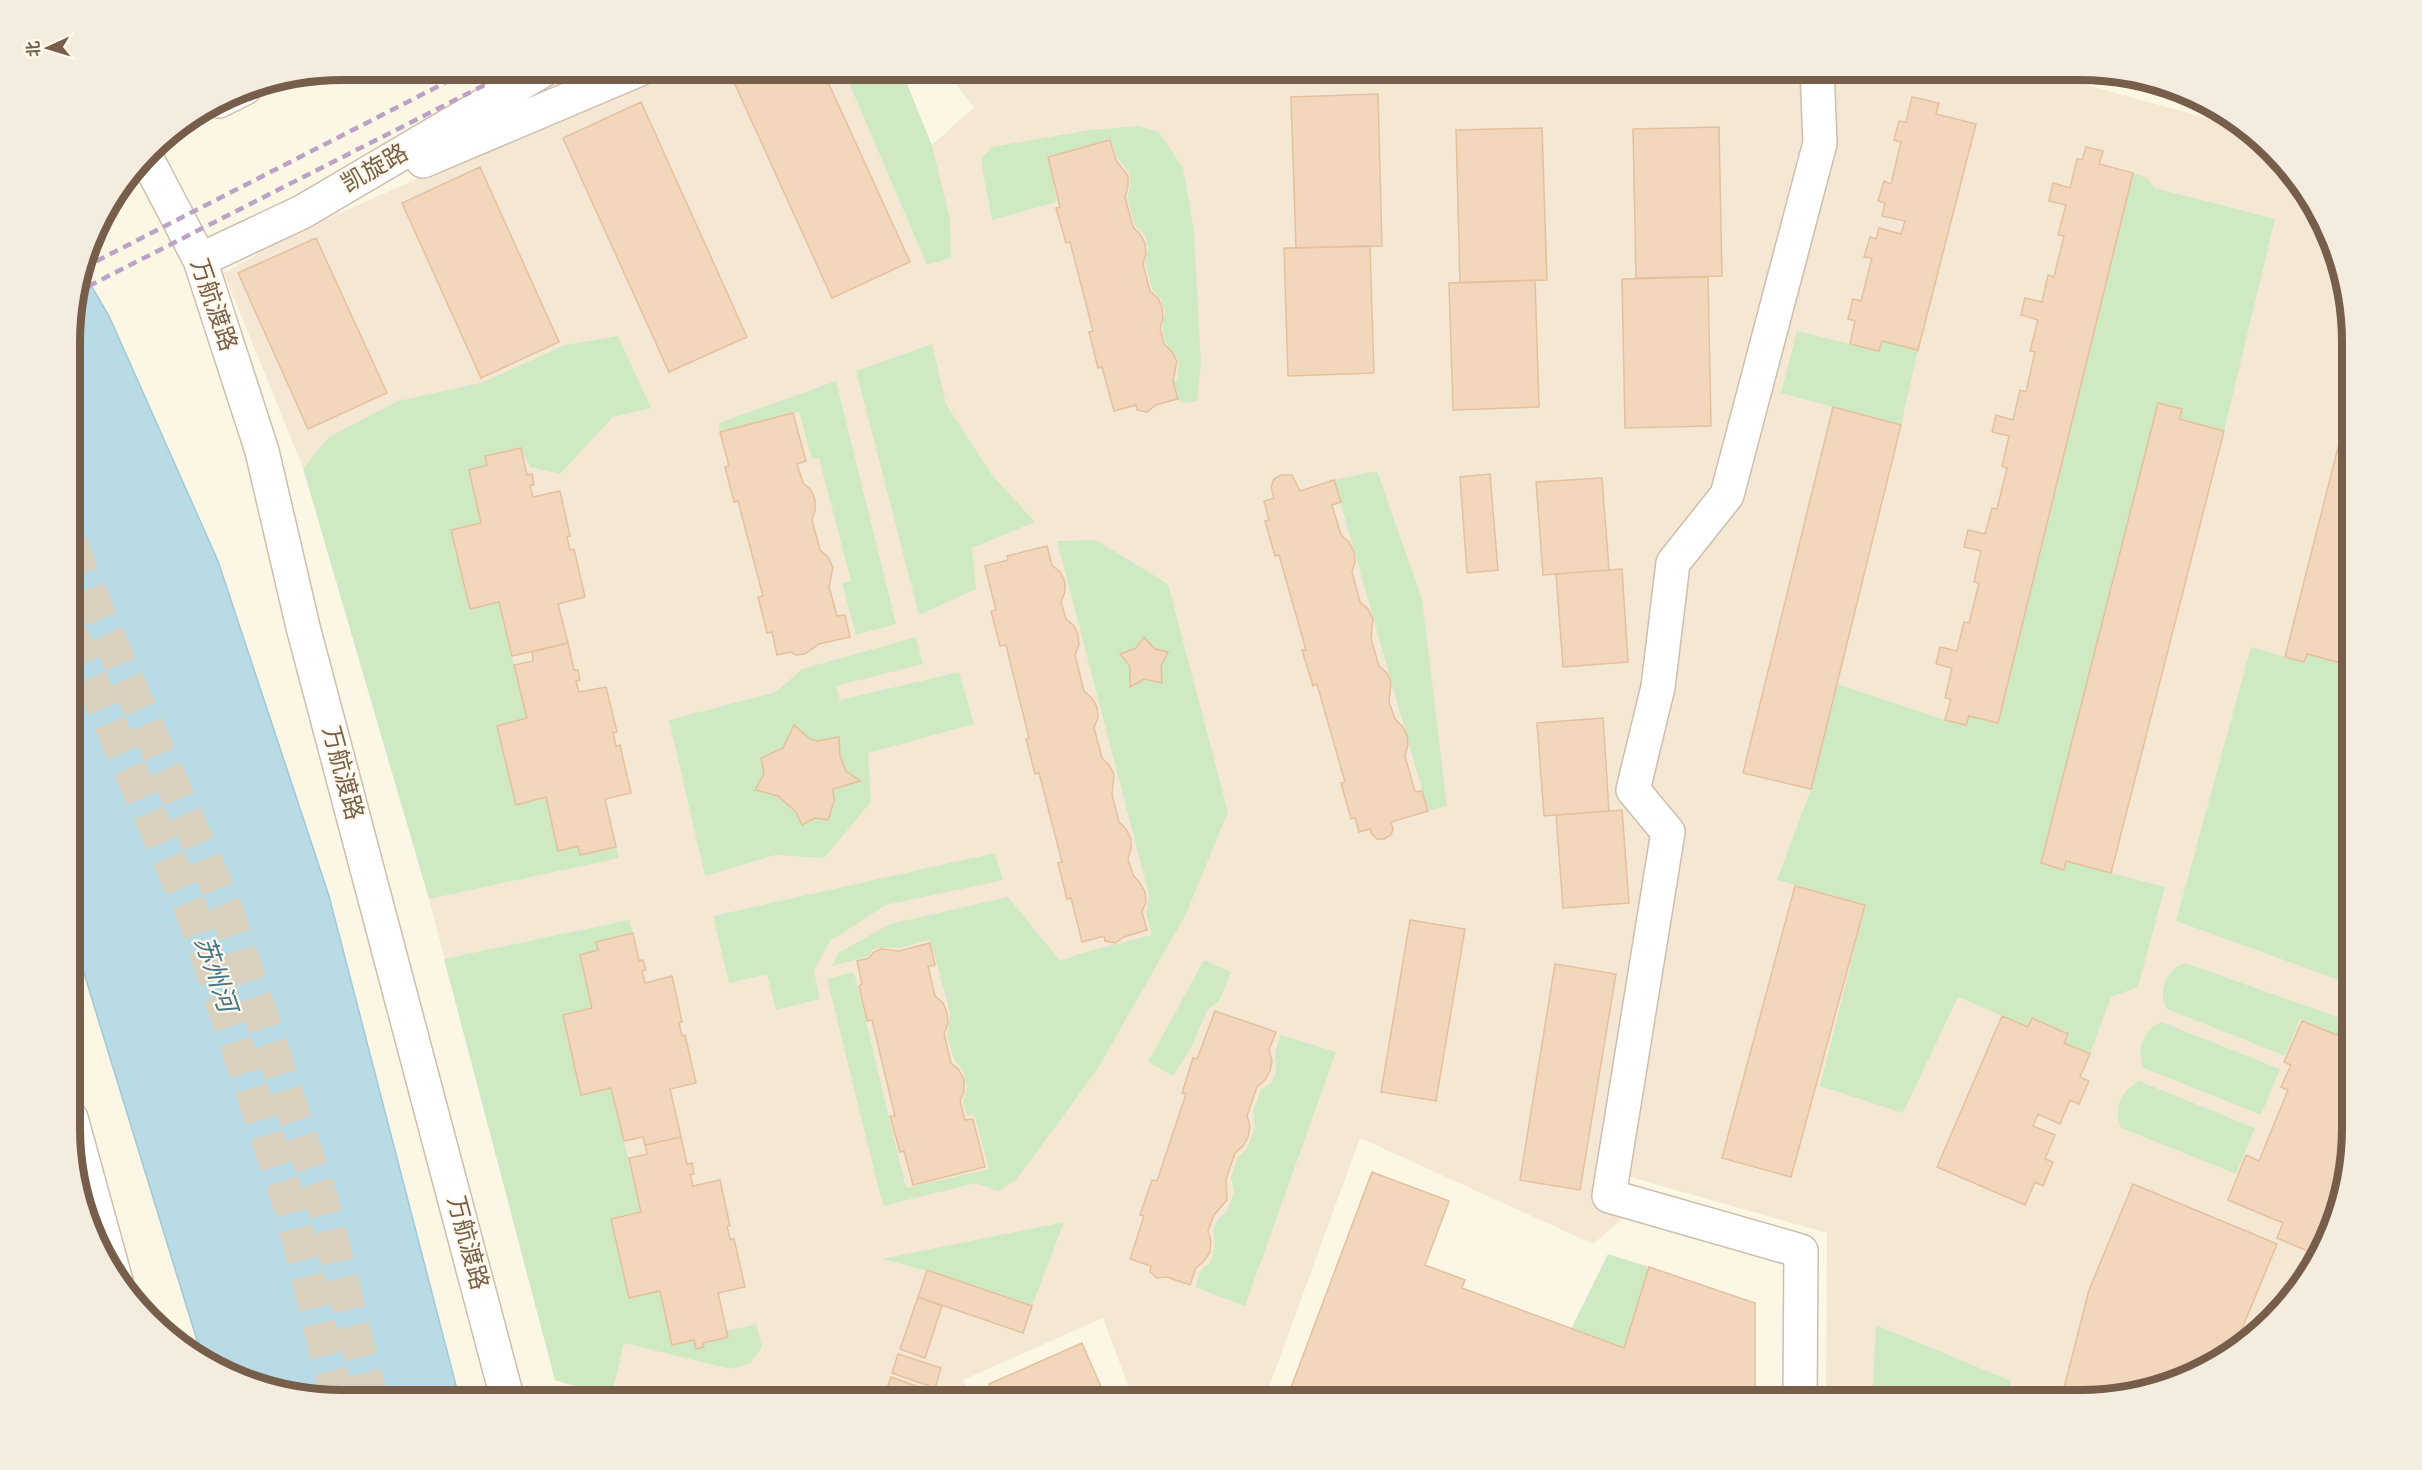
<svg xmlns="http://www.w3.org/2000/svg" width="2422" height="1470" viewBox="0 0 2422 1470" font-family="'Alegreya Sans','Noto Sans SC',sans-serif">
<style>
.residential{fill:#f4e8d4}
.green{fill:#cfeac3}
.water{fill:#b9dbe6;stroke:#a0c9d8;stroke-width:1.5}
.building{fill:#f2d7bd;stroke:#e5c09d;stroke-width:1.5}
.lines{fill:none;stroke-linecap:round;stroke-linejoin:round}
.highway-tunnel{stroke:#dad0be;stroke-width:33;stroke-dasharray:33 16;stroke-linecap:butt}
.minor-casing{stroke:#cebeab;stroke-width:36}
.minor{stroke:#fff;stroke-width:33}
.rail{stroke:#baa3c6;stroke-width:4.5;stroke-dasharray:9 6;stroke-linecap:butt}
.labels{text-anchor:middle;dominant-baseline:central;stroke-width:4.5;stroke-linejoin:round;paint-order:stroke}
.street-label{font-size:24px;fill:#765e4a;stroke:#fff9ec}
.water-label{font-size:26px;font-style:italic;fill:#437689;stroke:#fff9ec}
.rim{fill:none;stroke:#765e4a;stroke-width:8}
</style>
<rect width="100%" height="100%" fill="#fcf6e5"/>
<path class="residential" d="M 678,69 L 901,69 L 932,145 L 974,107 L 943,69 L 2028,69 L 2239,127 L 2307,190 L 2339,254 L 2352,324 L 2352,706 L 2176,921 L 2352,985 L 2352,1146 L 2316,1265 L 2273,1321 L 2217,1364 L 2098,1400 L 1826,1401 L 1827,1233 L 1627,1176 L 1621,1220 L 1593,1244 L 1360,1138 L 1264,1401 L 1134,1401 L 1103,1318 L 963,1380 L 973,1401 L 621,1401 L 555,1380 L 429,899 L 303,468 L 224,273 L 295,233 L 487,148 Z"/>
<path class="green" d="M 843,69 L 901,69 L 932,146 L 950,219 L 951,258 L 927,265 Z
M 1139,126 L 1159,132 L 1183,168 L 1194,231 L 1201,364 L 1197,401 L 1186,403 L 1178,399 L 1173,381 L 1177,379 L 1179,361 L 1165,342 L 1162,327 L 1165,312 L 1160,298 L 1152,289 L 1145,263 L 1148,249 L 1145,235 L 1135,226 L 1127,198 L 1130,186 L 1129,173 L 1117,157 L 1111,140 L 1048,157 L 1057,202 L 992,220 L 982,168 L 982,158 L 992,147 L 1090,130 Z
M 2133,173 L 2147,178 L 2155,188 L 2275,219 L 2224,431 L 2179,419 L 2182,409 L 2158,403 L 2041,863 L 2064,870 L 2066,861 L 2165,887 L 2138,987 L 2111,997 L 2090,1054 L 2064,1043 L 2068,1034 L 2033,1018 L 2028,1027 L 1958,997 L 1903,1113 L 1820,1086 L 1865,906 L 1777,880 L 1811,789 L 1837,684 L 1945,720 L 1966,725 L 1969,716 L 1998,723 Z
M 1797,331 L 1879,351 L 1882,341 L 1918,350 L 1901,425 L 1781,393 Z
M 618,336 L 651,408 L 613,417 L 560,474 L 530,467 L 520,448 L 485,456 L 487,465 L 469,470 L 481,523 L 451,530 L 470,609 L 499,602 L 527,718 L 517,805 L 546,797 L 558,851 L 578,846 L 580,855 L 616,847 L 619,858 L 429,899 L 303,468 L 329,437 L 398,401 L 481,383 L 565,345 Z
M 932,344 L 946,404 L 992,475 L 1035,522 L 972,548 L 976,589 L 919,615 L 856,371 Z
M 836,381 L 896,624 L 856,635 L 842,583 L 851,581 L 819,458 L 812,459 L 799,412 L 720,432 L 719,423 Z
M 1377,471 L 1422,599 L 1447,806 L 1428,811 L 1334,480 Z
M 1096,540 L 1168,584 L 1228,812 L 1186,914 L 1097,1070 L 1016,1180 L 998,1191 L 976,1183 L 883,1206 L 827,979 L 854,972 L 906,1188 L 989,1169 L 974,1114 L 967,1116 L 963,1102 L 967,1087 L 963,1071 L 954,1059 L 947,1036 L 950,1012 L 930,940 L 900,948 L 877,948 L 871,951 L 870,956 L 832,966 L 838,953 L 890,924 L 1008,897 L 1060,961 L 1085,952 L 1152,935 L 1146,913 L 1149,895 L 1057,541 Z
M 916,637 L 923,664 L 836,686 L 840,700 L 959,672 L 974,724 L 868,753 L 871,802 L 824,858 L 775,855 L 705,876 L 669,720 L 776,692 L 802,669 Z
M 2251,647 L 2304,662 L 2307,654 L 2352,666 L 2352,985 L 2176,921 Z
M 995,853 L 1003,880 L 886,905 L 830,941 L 814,971 L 820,999 L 776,1010 L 767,974 L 729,983 L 713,916 Z
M 629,920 L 633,933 L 597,942 L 598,950 L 592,1008 L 563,1016 L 581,1095 L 611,1088 L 641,1212 L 611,1219 L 629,1298 L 660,1291 L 672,1344 L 694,1340 L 696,1348 L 703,1347 L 703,1343 L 728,1337 L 727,1331 L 756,1324 L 762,1347 L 750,1363 L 730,1369 L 624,1343 L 611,1398 L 555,1380 L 444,959 Z
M 1204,960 L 1231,972 L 1219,1001 L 1208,1009 L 1191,1048 L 1173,1076 L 1148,1062 Z
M 2185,963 L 2352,1022 L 2352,1032 L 2341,1027 L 2337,1035 L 2300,1019 L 2285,1056 L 2167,1009 C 2157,992 2166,969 2185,963 Z
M 2162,1022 L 2280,1069 L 2261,1115 L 2144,1068 C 2135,1051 2144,1028 2162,1022 Z
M 1281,1035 L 1336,1052 L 1245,1306 L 1195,1287 L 1201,1270 L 1210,1263 L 1215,1246 L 1213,1230 L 1217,1220 L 1227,1211 L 1234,1192 L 1231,1177 L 1238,1157 L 1247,1149 L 1255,1127 L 1253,1111 L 1261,1090 L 1273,1081 L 1276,1072 L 1275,1052 Z
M 2139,1081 L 2255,1128 L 2236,1174 L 2121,1128 C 2113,1109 2121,1090 2139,1081 Z
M 1064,1222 L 1032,1306 L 927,1271 L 882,1259 Z
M 1608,1254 L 1649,1267 L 1624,1348 L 1571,1329 Z
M 1876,1325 L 2011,1381 L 2005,1400 L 1872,1401 Z"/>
<path class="water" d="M 82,270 L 109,316 L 218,561 L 329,896 L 460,1401 L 341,1401 L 271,1392 L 204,1363 L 71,931 L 71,306 Z"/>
<path class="building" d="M 728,69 L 822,69 L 910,262 L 832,298 Z
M 1378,94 L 1382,246 L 1296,248 L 1291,97 Z
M 1912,97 L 1939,103 L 1936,114 L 1976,124 L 1918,350 L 1882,341 L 1879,351 L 1850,344 L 1855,321 L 1848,319 L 1853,299 L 1861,301 L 1872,258 L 1864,257 L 1870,237 L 1876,239 L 1879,228 L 1901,234 L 1905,221 L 1882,216 L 1885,203 L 1878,201 L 1884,181 L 1891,184 L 1901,142 L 1894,140 L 1899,121 L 1906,122 Z
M 641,102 L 747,337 L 669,372 L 563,138 Z
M 1719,127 L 1722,276 L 1636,278 L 1633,129 Z
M 1542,128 L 1547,280 L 1460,283 L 1456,130 Z
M 1110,140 L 1116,160 L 1128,176 L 1128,187 L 1125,197 L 1133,227 L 1140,234 L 1145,243 L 1146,254 L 1143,264 L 1150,291 L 1158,298 L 1162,307 L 1163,318 L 1160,328 L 1164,344 L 1172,352 L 1177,361 L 1173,381 L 1178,399 L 1156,405 L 1147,412 L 1137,410 L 1136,405 L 1114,411 L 1102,367 L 1098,368 L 1089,332 L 1093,331 L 1070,242 L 1066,243 L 1056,208 L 1060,207 L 1048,157 Z
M 2086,147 L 2103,151 L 2099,164 L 2133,173 L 1998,723 L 1969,716 L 1966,725 L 1945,720 L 1951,699 L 1945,698 L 1952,668 L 1936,664 L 1940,647 L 1957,651 L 1964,622 L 1969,623 L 1979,583 L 1974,582 L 1981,551 L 1964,547 L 1968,530 L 1985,534 L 1992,508 L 1997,509 L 2007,468 L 2002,466 L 2009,436 L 1992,432 L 1996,415 L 2013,420 L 2020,390 L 2026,392 L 2035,352 L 2030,351 L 2038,320 L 2021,315 L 2025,298 L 2042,302 L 2048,275 L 2054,277 L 2064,236 L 2058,235 L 2066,205 L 2049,201 L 2053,183 L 2070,188 L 2077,159 L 2082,160 Z
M 480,167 L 559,342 L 481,378 L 402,203 Z
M 316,238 L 387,393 L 308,429 L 238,273 Z
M 1370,246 L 1374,373 L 1288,376 L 1284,248 Z
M 1708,277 L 1711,426 L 1625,428 L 1622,279 Z
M 1535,280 L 1539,407 L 1453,410 L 1449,283 Z
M 2352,392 L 2352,666 L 2307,654 L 2304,662 L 2285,657 Z
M 2158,403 L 2182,409 L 2179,419 L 2224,431 L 2111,873 L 2066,861 L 2064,870 L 2041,863 Z
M 1833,407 L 1901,425 L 1811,789 L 1743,773 Z
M 793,413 L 806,461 L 797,464 L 803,483 L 811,490 L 815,500 L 815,511 L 812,520 L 820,550 L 828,557 L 833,567 L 829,587 L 837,616 L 845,615 L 850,637 L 819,644 L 805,654 L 796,655 L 790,652 L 777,655 L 772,632 L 767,633 L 758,597 L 763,596 L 738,501 L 734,502 L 725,467 L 729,466 L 720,432 Z
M 521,448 L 527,475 L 532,474 L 534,485 L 530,485 L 533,497 L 560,491 L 570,536 L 567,537 L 570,550 L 574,549 L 585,597 L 558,604 L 568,643 L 512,656 L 499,602 L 470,609 L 451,530 L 481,523 L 469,470 L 487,465 L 485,456 Z
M 1490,474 L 1498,570 L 1467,573 L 1460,477 Z
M 1281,475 L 1292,475 L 1300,491 L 1334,480 L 1341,502 L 1332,505 L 1341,535 L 1349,542 L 1354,552 L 1355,562 L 1352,572 L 1360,602 L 1368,609 L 1373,619 L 1371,639 L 1379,666 L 1387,673 L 1391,682 L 1389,702 L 1395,719 L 1402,726 L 1407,735 L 1408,745 L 1405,756 L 1415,792 L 1422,791 L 1428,811 L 1391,822 L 1393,829 L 1391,835 L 1384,839 L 1377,839 L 1372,834 L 1370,829 L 1359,832 L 1355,817 L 1351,819 L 1341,783 L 1345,782 L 1317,684 L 1313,686 L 1302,650 L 1306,650 L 1279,555 L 1275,556 L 1265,521 L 1269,520 L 1264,501 L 1274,498 L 1271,487 L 1274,479 Z
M 1602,478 L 1609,570 L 1543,575 L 1536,482 Z
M 1047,546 L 1052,565 L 1060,572 L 1065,582 L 1065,592 L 1061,602 L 1066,619 L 1074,626 L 1078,635 L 1079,645 L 1075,655 L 1084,691 L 1092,698 L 1097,707 L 1098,718 L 1094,728 L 1102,758 L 1109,765 L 1114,774 L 1112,795 L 1119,822 L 1126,829 L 1131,839 L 1131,849 L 1128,859 L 1133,875 L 1140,883 L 1145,892 L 1146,902 L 1142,912 L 1147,930 L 1124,937 L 1115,943 L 1105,941 L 1104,936 L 1082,942 L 1071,898 L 1067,899 L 1058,863 L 1062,862 L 1039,773 L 1035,774 L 1026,739 L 1029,738 L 1006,645 L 1000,646 L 991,611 L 996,610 L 985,566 L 1008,560 L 1007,556 Z
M 1622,569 L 1628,662 L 1563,667 L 1556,574 Z
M 1144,637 L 1155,649 L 1168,652 L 1161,666 L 1162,683 L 1144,679 L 1130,687 L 1130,666 L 1120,654 L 1136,648 Z
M 568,643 L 574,670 L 578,670 L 580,680 L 576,681 L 579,692 L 606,687 L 617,732 L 613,733 L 616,746 L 620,745 L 631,793 L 605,799 L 616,847 L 580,855 L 578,846 L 558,851 L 546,797 L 516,805 L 497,726 L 527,718 L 514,665 L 533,661 L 532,652 Z
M 1603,718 L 1609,811 L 1544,816 L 1537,723 Z
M 794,725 L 810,739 L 817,741 L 839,737 L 840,756 L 846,771 L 860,781 L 833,789 L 834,801 L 828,820 L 815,818 L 802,825 L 796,812 L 778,796 L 755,790 L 764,774 L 761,758 L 783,748 Z
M 1622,810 L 1629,903 L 1563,908 L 1556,815 Z
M 1795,886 L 1865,905 L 1791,1177 L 1722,1158 Z
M 1410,920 L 1465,929 L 1436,1101 L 1381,1092 Z
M 633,933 L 639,961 L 643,960 L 646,970 L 642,971 L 645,983 L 672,976 L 682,1022 L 679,1023 L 682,1036 L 685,1035 L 696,1083 L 670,1089 L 681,1137 L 645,1145 L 643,1137 L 624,1141 L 611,1088 L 581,1095 L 563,1015 L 592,1008 L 580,955 L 598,950 L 596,942 Z
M 930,943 L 935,965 L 928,966 L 935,996 L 943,1003 L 947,1013 L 948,1023 L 944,1034 L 951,1063 L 959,1070 L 964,1080 L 964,1091 L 960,1101 L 965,1120 L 973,1119 L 985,1167 L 913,1185 L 904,1151 L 900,1152 L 890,1116 L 895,1116 L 872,1020 L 867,1021 L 859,986 L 862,984 L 857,961 L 869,958 L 874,952 L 881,949 L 899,951 Z
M 1555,964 L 1616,974 L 1580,1190 L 1520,1180 Z
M 1215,1011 L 1276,1032 L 1269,1050 L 1272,1061 L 1270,1071 L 1265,1080 L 1257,1087 L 1247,1116 L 1250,1126 L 1248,1137 L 1243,1146 L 1235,1153 L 1226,1179 L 1227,1200 L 1214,1215 L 1208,1231 L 1211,1241 L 1210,1252 L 1204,1261 L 1196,1268 L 1190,1285 L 1167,1277 L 1157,1278 L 1150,1272 L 1151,1266 L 1130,1259 L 1144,1216 L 1140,1215 L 1152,1180 L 1157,1181 L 1186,1094 L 1182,1093 L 1193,1058 L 1197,1059 Z
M 2002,1016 L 2028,1027 L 2032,1018 L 2068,1034 L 2064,1043 L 2090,1054 L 2080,1077 L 2089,1081 L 2079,1104 L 2070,1100 L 2060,1124 L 2038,1114 L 2033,1126 L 2055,1135 L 2045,1159 L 2053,1162 L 2043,1186 L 2035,1182 L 2025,1205 L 1937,1167 Z
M 2302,1021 L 2337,1035 L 2341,1027 L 2352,1032 L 2352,1146 L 2319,1256 L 2277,1238 L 2283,1223 L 2228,1200 L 2246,1155 L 2259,1161 L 2288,1090 L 2281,1087 L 2291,1065 L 2284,1062 Z
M 681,1137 L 687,1164 L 692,1163 L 694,1174 L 690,1175 L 693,1186 L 720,1180 L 730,1226 L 727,1226 L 730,1239 L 734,1239 L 745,1287 L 718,1293 L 728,1337 L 703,1343 L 704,1347 L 696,1349 L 694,1340 L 672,1345 L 660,1291 L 629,1298 L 611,1219 L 641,1212 L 629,1158 L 647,1154 L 645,1145 Z
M 1372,1172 L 1449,1201 L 1425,1265 L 1465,1280 L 1462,1288 L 1624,1348 L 1649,1267 L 1755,1303 L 1755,1401 L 1286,1401 Z
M 2133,1184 L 2277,1244 L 2232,1353 L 2217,1364 L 2098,1400 L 2061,1400 L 2089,1290 Z
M 927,1270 L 1032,1306 L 1023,1333 L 918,1297 Z
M 918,1297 L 942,1306 L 925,1358 L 900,1349 Z
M 1082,1343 L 1107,1401 L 996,1401 L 989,1384 Z
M 898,1354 L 941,1368 L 935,1388 L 892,1373 Z
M 891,1377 L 930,1391 L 926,1401 L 883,1400 Z"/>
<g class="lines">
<path class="highway-tunnel" d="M 71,543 L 97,610 L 225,905 L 322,1200 L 372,1401
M 71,633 L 194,917 L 291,1209 L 338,1401"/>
<defs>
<path id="minor" d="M 219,101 L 245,88
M 146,157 L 200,260 L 262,451 L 303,627 L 508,1401
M 423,161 L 640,69
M 200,260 L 302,212 L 545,69
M 71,1118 L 116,1281
M 1800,1401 L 1801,1251 L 1609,1196 L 1668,832 L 1633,790 L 1658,687 L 1673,563 L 1727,495 L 1820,143 L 1817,69"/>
</defs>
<use href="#minor" class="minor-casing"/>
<use href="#minor" class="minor"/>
<path class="rail" d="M 83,268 L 472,69
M 75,293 L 516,69"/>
</g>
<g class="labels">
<g class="street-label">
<text transform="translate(375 169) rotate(-30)">凯旋路</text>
<text transform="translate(213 305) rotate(71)">万航渡路</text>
<text transform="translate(342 773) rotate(75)">万航渡路</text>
<text transform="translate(467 1243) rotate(75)">万航渡路</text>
</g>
<g class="water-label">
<text transform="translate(215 974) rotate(71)">苏州河</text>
</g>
</g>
<path d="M0 0H2422V1470H0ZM342 80H2080A262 262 0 0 1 2342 342V1128A262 262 0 0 1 2080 1390H342A262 262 0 0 1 80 1128V342A262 262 0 0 1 342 80Z" fill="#f4eddf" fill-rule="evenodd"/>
<path class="rim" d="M342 80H2080A262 262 0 0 1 2342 342V1128A262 262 0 0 1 2080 1390H342A262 262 0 0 1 80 1128V342A262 262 0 0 1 342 80Z"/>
<g transform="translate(48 48) rotate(266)" stroke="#fff9ec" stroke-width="4.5" paint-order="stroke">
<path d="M0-4.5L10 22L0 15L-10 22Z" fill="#765e4a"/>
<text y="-9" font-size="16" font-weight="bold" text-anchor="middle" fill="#765e4a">北</text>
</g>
</svg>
